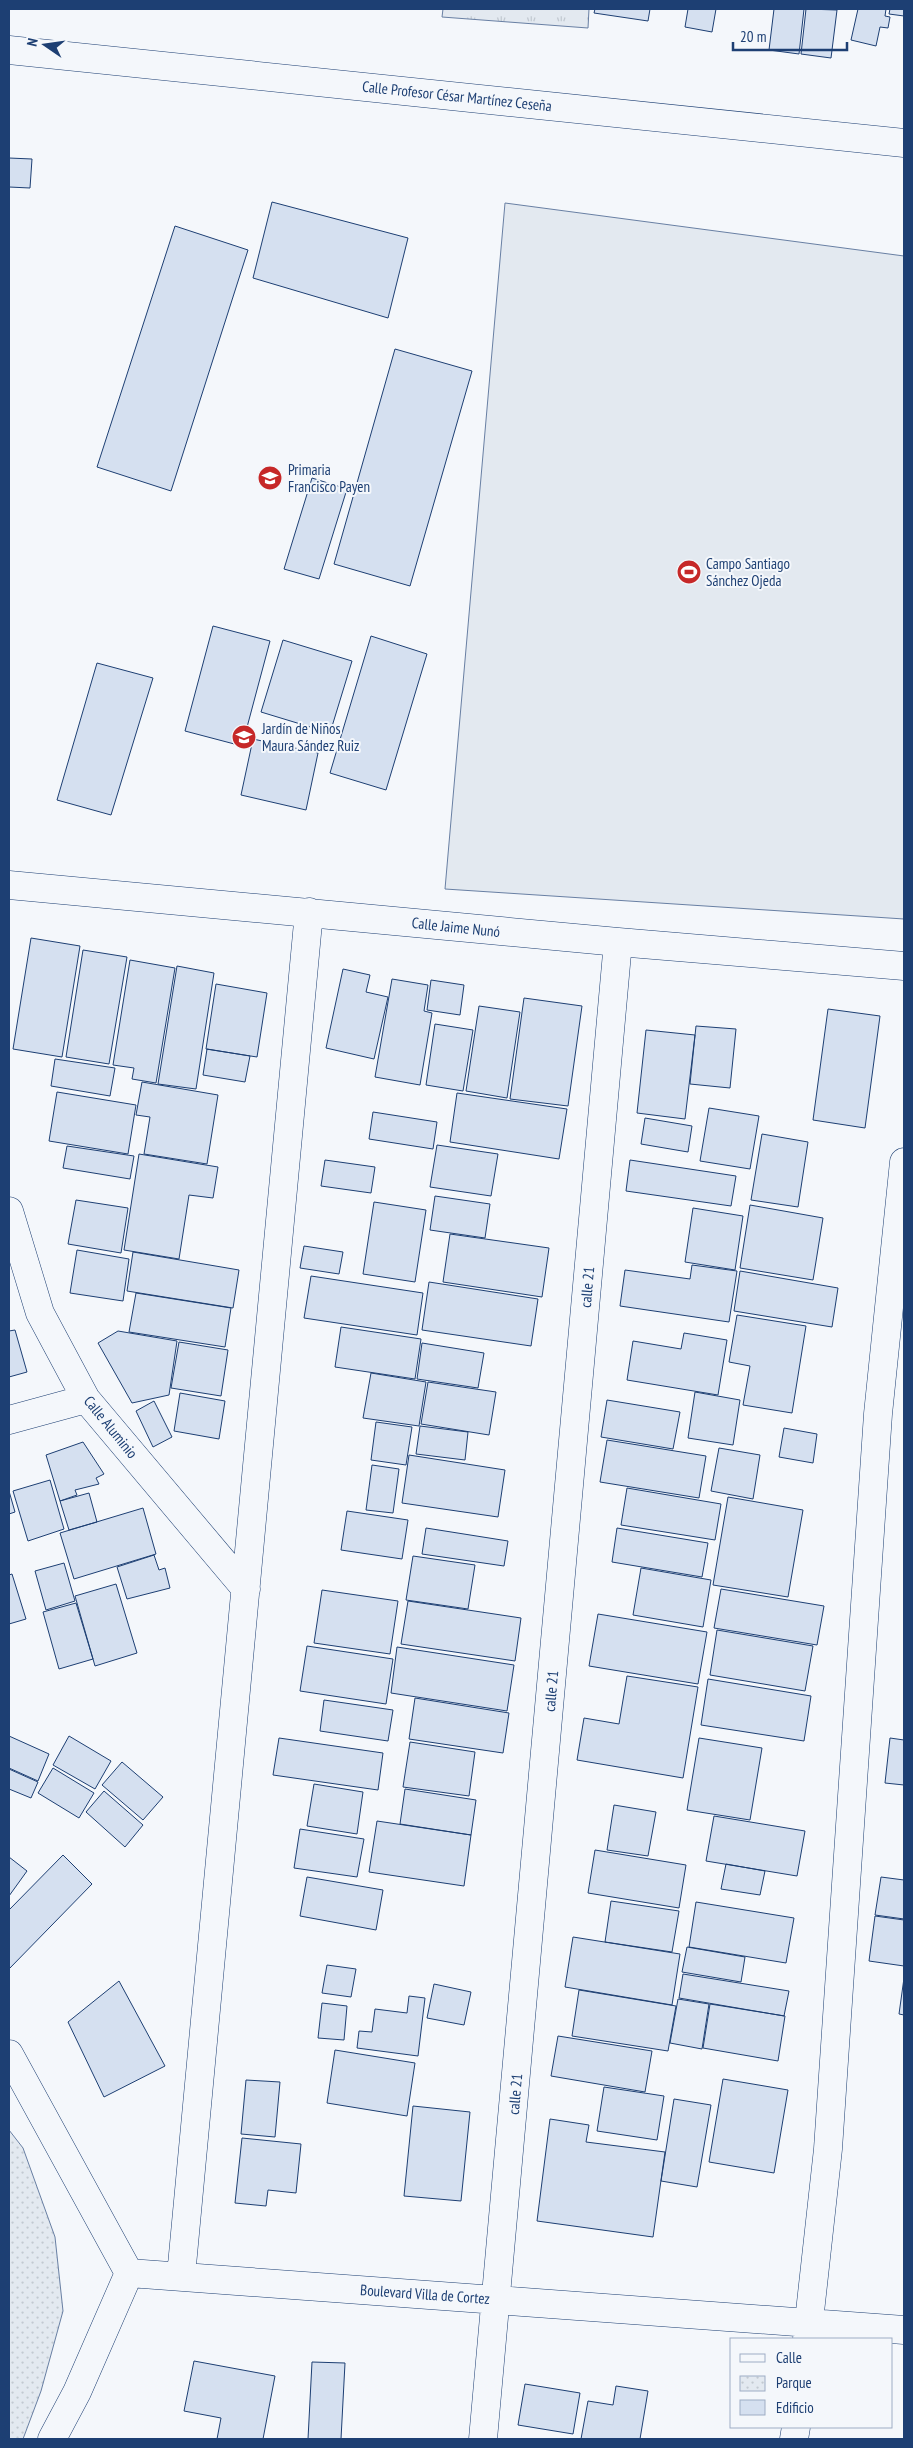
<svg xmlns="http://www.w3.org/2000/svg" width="913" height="2448" viewBox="0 0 913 2448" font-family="'PT Sans Narrow',sans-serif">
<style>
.grass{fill:url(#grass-tufts);stroke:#687fa3}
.park{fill:url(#park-dots);stroke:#687fa3}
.garden{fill:#e3e9f0;stroke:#687fa3}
.building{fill:#d5e0f0;stroke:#1d3f73}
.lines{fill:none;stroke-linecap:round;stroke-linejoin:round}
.minor-casing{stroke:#1d3f73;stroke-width:29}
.tertiary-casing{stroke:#1d3f73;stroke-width:29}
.minor{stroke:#f4f7fb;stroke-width:28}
.tertiary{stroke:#f4f7fb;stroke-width:28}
.labels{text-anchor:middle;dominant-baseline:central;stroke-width:4;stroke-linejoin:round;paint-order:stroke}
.street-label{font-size:15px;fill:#1d3f73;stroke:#f4f7fb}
.poi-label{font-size:15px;fill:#1d3f73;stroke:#f4f7fb;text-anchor:start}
</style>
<defs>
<pattern id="grass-tufts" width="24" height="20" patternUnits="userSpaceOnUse" patternTransform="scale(1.25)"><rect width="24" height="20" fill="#e3e9f0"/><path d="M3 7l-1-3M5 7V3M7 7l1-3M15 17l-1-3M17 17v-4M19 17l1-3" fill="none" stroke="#c2c9d1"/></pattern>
<pattern id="park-dots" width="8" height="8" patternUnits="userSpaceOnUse" patternTransform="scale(1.25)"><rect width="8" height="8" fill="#e3e9f0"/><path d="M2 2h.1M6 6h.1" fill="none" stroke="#c2c9d1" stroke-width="1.8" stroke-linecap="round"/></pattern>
</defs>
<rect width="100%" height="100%" fill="#f4f7fb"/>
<path class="grass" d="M 443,9 L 589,9 L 588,28 L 442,17 Z"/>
<path class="park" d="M 9,2130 L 23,2148 L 55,2237 L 63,2311 L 41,2391 L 23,2439 L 9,2439 Z"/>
<path class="garden" d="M 505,203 L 904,256 L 904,919 L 445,889 Z"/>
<path class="building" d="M 595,9 L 650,9 L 648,21 L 594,13 Z
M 688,9 L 716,9 L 712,32 L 685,27 Z
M 774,9 L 804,9 L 799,54 L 769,50 Z
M 806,9 L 837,10 L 831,58 L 801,54 Z
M 858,9 L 886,9 L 885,16 L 890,17 L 888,28 L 880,27 L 876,46 L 851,40 Z
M 890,9 L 904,9 L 904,16 L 889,14 Z
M 9,158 L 32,159 L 30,188 L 9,187 Z
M 272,202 L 408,238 L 388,318 L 253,278 Z
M 175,226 L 248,250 L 171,491 L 97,467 Z
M 395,349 L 472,371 L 410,586 L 334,564 Z
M 312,478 L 347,489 L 319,579 L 284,569 Z
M 213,626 L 270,641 L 242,746 L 185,731 Z
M 371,636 L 427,654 L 386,790 L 330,773 Z
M 283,640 L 352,661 L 330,733 L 261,712 Z
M 97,663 L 153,678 L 111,815 L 57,800 Z
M 253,739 L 318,753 L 306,810 L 241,795 Z
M 31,938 L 80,946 L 62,1057 L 13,1049 Z
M 83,950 L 127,957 L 109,1064 L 66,1057 Z
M 130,960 L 175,968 L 156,1083 L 132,1079 L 134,1068 L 113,1065 Z
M 177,966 L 214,973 L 196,1089 L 158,1084 Z
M 343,969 L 370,975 L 366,992 L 388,997 L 374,1059 L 326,1048 Z
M 392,979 L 428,985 L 424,1011 L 432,1013 L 420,1085 L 375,1077 Z
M 431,980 L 464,985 L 460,1015 L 427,1010 Z
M 216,984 L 267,993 L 257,1057 L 206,1049 Z
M 524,998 L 582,1006 L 568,1106 L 510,1099 Z
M 479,1006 L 520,1012 L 507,1098 L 466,1091 Z
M 828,1009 L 880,1016 L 865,1128 L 813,1120 Z
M 435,1024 L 473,1030 L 463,1091 L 426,1085 Z
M 696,1026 L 736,1029 L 730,1088 L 690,1084 Z
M 646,1030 L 695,1035 L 685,1119 L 637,1113 Z
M 207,1049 L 250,1056 L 245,1082 L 203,1075 Z
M 55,1059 L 115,1068 L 110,1096 L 51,1086 Z
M 142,1082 L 218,1095 L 207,1164 L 144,1154 L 150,1117 L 136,1115 Z
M 57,1092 L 136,1105 L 128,1154 L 49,1141 Z
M 457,1093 L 567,1109 L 559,1159 L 450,1142 Z
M 709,1108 L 759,1116 L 750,1169 L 700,1161 Z
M 373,1112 L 437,1122 L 433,1149 L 369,1139 Z
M 645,1118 L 692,1126 L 688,1152 L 641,1144 Z
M 762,1134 L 808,1142 L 798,1207 L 751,1200 Z
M 437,1145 L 498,1154 L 491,1196 L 430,1187 Z
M 67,1146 L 134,1156 L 130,1179 L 63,1168 Z
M 139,1154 L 218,1167 L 213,1198 L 189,1195 L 179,1259 L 124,1250 Z
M 325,1160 L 375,1167 L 371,1193 L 321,1186 Z
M 630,1160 L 736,1176 L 731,1206 L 626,1191 Z
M 435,1196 L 490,1204 L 485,1238 L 430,1230 Z
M 76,1200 L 128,1208 L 121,1253 L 68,1244 Z
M 374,1202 L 426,1210 L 415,1282 L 363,1274 Z
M 750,1205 L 823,1218 L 813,1280 L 740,1268 Z
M 693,1208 L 743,1216 L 735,1270 L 685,1262 Z
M 450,1234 L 549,1248 L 542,1297 L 443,1282 Z
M 304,1246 L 343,1252 L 339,1274 L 300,1268 Z
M 77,1250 L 129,1259 L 123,1301 L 70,1293 Z
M 133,1252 L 239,1270 L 233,1308 L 127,1291 Z
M 692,1265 L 737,1271 L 729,1322 L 620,1306 L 625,1270 L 690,1279 Z
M 740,1271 L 838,1288 L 832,1327 L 734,1311 Z
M 311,1276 L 423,1293 L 417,1335 L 304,1318 Z
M 429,1282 L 538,1299 L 531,1346 L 422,1330 Z
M 136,1293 L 231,1308 L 225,1347 L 129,1332 Z
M 737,1315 L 806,1326 L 792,1413 L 743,1405 L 750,1366 L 729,1362 Z
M 341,1327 L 421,1339 L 415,1379 L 335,1367 Z
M 15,1330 L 27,1372 L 9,1377 L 9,1331 Z
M 118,1331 L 177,1341 L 169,1395 L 132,1403 L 98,1343 Z
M 684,1333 L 727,1340 L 718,1395 L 627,1380 L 633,1341 L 681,1349 Z
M 179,1342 L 228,1350 L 221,1396 L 171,1388 Z
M 422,1343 L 484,1353 L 478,1388 L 417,1379 Z
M 371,1373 L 426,1382 L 419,1426 L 363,1418 Z
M 428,1382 L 496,1392 L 489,1435 L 421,1424 Z
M 695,1392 L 740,1400 L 733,1445 L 688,1438 Z
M 180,1393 L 225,1401 L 219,1439 L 174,1431 Z
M 607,1400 L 680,1412 L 673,1449 L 601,1437 Z
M 154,1401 L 172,1437 L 153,1447 L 136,1411 Z
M 376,1422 L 412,1427 L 406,1465 L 371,1460 Z
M 420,1426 L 468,1432 L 465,1460 L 416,1454 Z
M 784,1428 L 817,1434 L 813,1463 L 779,1457 Z
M 607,1440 L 706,1456 L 699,1498 L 600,1482 Z
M 83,1442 L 104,1474 L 96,1478 L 99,1484 L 75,1490 L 77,1495 L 60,1501 L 46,1455 Z
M 719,1448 L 760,1455 L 753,1499 L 711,1491 Z
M 409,1455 L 505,1470 L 498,1517 L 402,1503 Z
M 372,1465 L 399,1469 L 393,1513 L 366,1510 Z
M 50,1480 L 64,1529 L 28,1541 L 13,1491 Z
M 627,1488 L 721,1504 L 715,1540 L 621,1525 Z
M 9,1491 L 15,1512 L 9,1514 Z
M 89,1493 L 97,1522 L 69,1530 L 60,1501 Z
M 728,1497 L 803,1510 L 788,1597 L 713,1585 Z
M 143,1508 L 156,1554 L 74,1579 L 60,1533 Z
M 347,1511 L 408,1520 L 402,1559 L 341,1550 Z
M 426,1528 L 508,1541 L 504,1566 L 422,1554 Z
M 617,1528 L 708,1543 L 702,1577 L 612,1562 Z
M 154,1555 L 159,1570 L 165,1568 L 170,1588 L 127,1599 L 117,1567 Z
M 413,1556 L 475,1565 L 468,1609 L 406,1600 Z
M 64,1563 L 75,1601 L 46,1610 L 35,1571 Z
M 641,1568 L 711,1580 L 703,1627 L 633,1615 Z
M 12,1574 L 26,1619 L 9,1624 L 9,1575 Z
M 116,1584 L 137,1653 L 95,1666 L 75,1596 Z
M 721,1589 L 824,1606 L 817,1645 L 714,1628 Z
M 322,1590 L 398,1601 L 390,1654 L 314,1643 Z
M 408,1601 L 521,1618 L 515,1661 L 401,1644 Z
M 76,1603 L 93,1659 L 59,1669 L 43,1612 Z
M 598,1614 L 707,1632 L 698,1684 L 589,1666 Z
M 717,1630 L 813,1646 L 805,1691 L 710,1675 Z
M 307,1646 L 393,1659 L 386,1704 L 300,1691 Z
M 397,1647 L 514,1665 L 507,1711 L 391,1693 Z
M 627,1676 L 698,1687 L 683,1778 L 577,1760 L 584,1718 L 619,1724 Z
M 708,1679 L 811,1696 L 804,1741 L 701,1725 Z
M 415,1698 L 509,1713 L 503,1753 L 409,1739 Z
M 324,1700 L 393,1710 L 388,1741 L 320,1731 Z
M 9,1736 L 49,1754 L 38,1781 L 9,1768 Z
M 69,1736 L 111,1761 L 95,1789 L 53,1765 Z
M 279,1738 L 383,1753 L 378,1790 L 273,1775 Z
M 699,1738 L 762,1748 L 750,1820 L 687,1810 Z
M 890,1738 L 904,1740 L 904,1785 L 885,1783 Z
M 410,1742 L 475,1752 L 469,1796 L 403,1787 Z
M 122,1762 L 163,1797 L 143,1820 L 102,1785 Z
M 53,1768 L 94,1793 L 79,1818 L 38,1793 Z
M 9,1769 L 38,1782 L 31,1798 L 9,1789 Z
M 314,1784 L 363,1792 L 357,1834 L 307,1826 Z
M 405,1789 L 476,1800 L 471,1835 L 400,1824 Z
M 104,1791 L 143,1825 L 125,1847 L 86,1812 Z
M 614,1805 L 656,1812 L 648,1856 L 607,1850 Z
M 714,1816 L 805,1831 L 797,1876 L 706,1861 Z
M 377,1821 L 471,1835 L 464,1886 L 369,1872 Z
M 300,1829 L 364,1839 L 357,1877 L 294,1868 Z
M 595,1850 L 686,1865 L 679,1908 L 588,1893 Z
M 63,1855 L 92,1884 L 9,1969 L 9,1910 Z
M 9,1857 L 27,1871 L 9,1896 Z
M 726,1864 L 765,1871 L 760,1895 L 721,1889 Z
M 307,1877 L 383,1890 L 376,1930 L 300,1916 Z
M 881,1877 L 904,1880 L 904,1919 L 875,1915 Z
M 611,1901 L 679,1911 L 672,1952 L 605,1942 Z
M 696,1902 L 794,1918 L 786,1963 L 689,1947 Z
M 875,1916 L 904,1920 L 904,1966 L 869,1961 Z
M 573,1937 L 680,1954 L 672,2005 L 565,1987 Z
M 687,1947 L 745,1957 L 741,1982 L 682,1972 Z
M 327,1965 L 356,1969 L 351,1997 L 322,1993 Z
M 683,1974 L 789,1991 L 784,2016 L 679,1998 Z
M 904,1978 L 904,2015 L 899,2014 Z
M 119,1981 L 165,2066 L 104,2097 L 68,2022 Z
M 434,1984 L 471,1992 L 464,2025 L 427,2018 Z
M 579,1990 L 676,2006 L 668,2051 L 572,2036 Z
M 409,1996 L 425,1998 L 418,2056 L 357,2048 L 359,2031 L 372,2032 L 375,2009 L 407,2013 Z
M 678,1999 L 709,2004 L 702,2049 L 670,2043 Z
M 322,2003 L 347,2006 L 344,2040 L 318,2038 Z
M 710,2004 L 785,2016 L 778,2061 L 703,2048 Z
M 558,2036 L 652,2051 L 645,2092 L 551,2076 Z
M 335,2050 L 415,2063 L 407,2116 L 327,2103 Z
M 723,2079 L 788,2090 L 774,2173 L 709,2162 Z
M 246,2080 L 280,2082 L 275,2137 L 241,2134 Z
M 604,2087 L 664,2096 L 657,2140 L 597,2131 Z
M 674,2099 L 711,2105 L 697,2187 L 661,2181 Z
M 413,2106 L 470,2112 L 461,2201 L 404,2196 Z
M 550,2119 L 589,2125 L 586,2142 L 665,2152 L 653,2237 L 537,2221 Z
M 242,2138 L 301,2144 L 296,2193 L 268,2190 L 266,2206 L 235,2203 Z
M 194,2361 L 275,2376 L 263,2439 L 217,2439 L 221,2418 L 184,2411 Z
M 312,2362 L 345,2363 L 341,2439 L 308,2439 Z
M 525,2384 L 580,2393 L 573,2434 L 518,2425 Z
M 616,2386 L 648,2391 L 640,2439 L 581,2439 L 588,2401 L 613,2405 Z"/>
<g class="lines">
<defs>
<path id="minor" d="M 9,885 L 618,942 L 904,966
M 9,1211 L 40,1313 L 86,1399 L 246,1589
M 9,1420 L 86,1399
M 9,2054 L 129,2273
M 181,2276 L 309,912
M 807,2339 L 828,2149 L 878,1414 L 904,1162
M 52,2439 L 77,2392 L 129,2273 L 904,2330
M 483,2439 L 618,942
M 794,2439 L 796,2427"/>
<path id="tertiary" d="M 9,50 L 904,143"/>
</defs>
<use href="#minor" class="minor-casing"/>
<use href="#tertiary" class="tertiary-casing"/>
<use href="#minor" class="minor"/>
<use href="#tertiary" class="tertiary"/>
</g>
<defs>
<symbol id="school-disc" viewBox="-11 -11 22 22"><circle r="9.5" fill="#c62828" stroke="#f4f7fb"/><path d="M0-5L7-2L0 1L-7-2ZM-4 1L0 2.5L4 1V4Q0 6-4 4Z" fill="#fff"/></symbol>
<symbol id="stadium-disc" viewBox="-11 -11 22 22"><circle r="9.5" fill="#c62828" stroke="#f4f7fb"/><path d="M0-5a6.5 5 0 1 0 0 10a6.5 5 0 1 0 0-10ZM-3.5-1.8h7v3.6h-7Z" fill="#fff"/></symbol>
</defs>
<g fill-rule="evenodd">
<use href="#school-disc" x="256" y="464" width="28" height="28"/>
<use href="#stadium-disc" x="675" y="558" width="28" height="28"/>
<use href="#school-disc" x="230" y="723" width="28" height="28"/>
</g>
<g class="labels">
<g class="street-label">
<text transform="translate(457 96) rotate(6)">Calle Profesor César Martínez Ceseña</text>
<text transform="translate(456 927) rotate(6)">Calle Jaime Nunó</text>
<text transform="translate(587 1287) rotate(-85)">calle 21</text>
<text transform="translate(111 1427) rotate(51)">Calle Aluminio</text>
<text transform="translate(551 1691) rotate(-85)">calle 21</text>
<text transform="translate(515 2094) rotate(-85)">calle 21</text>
<text transform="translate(425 2294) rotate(4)">Boulevard Villa de Cortez</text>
</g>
<g class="poi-label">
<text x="288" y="469">Primaria<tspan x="288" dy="17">Francisco Payen</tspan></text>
<text x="706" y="563">Campo Santiago<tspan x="706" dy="17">Sánchez Ojeda</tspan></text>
<text x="262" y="728">Jardín de Niños<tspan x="262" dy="17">Maura Sández Ruiz</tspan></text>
</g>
</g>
<rect width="913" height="2448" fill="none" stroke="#1d3f73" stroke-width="20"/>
<rect x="730" y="2338" width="162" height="90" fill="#f4f7fb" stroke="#9eadc5"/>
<rect x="740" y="2354" width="25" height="8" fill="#f4f7fb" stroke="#9eadc5"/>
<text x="776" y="2363" font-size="15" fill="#1d3f73">Calle</text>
<rect x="740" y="2376" width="25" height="15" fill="url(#park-dots)" stroke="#9eadc5"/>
<text x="776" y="2388" font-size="15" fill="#1d3f73">Parque</text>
<rect x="740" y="2400" width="25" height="15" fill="#d5e0f0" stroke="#9eadc5"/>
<text x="776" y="2413" font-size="15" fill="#1d3f73">Edificio</text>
<g transform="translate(45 45) rotate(283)" stroke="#f4f7fb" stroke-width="4" paint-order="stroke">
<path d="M0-4L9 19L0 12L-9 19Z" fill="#1d3f73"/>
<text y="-8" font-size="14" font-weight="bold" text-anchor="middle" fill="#1d3f73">N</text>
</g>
<path d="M733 42v8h114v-8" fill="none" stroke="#1d3f73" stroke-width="2.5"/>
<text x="740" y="42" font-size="15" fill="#1d3f73" stroke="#f4f7fb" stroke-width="4" paint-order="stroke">20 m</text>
</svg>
